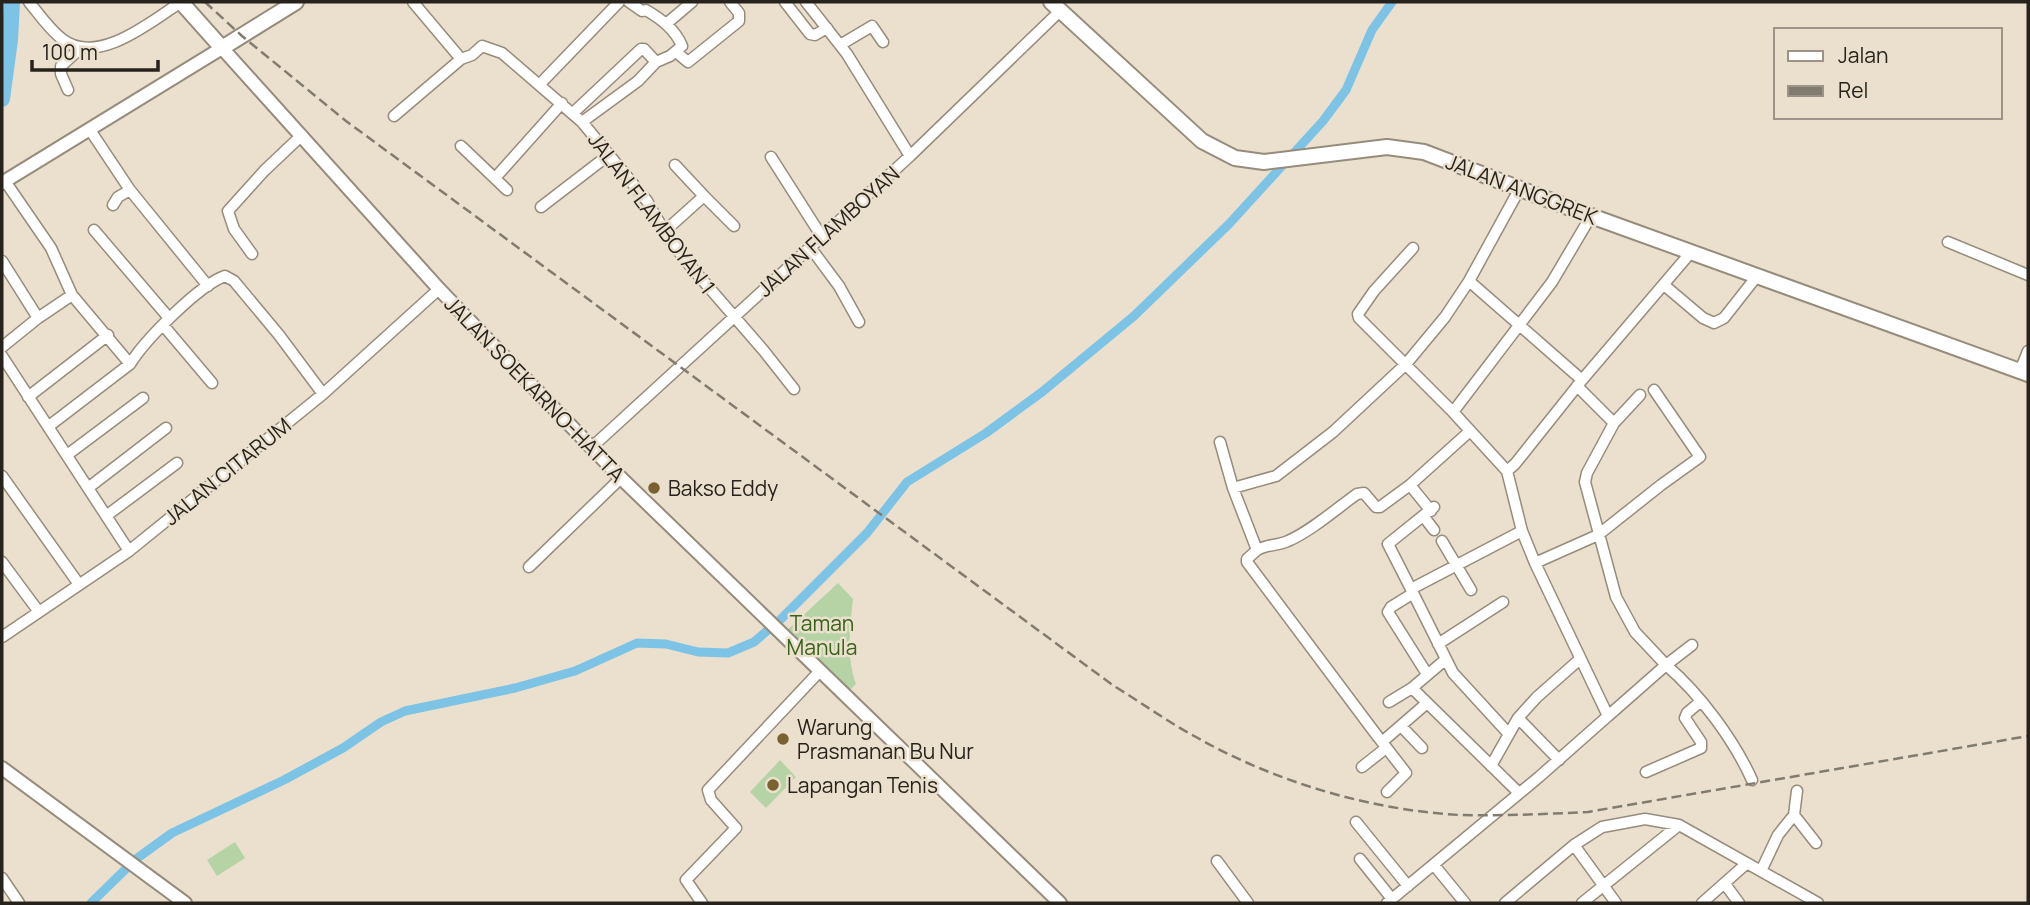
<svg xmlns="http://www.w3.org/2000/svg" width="2030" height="905" viewBox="0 0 2030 905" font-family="Manrope,sans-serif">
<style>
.green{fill:#b5d3a5}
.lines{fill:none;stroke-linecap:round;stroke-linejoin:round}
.canal{stroke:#7cc3e5;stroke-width:9}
.river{stroke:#7cc3e5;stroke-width:16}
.minor-casing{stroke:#968c7b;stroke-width:13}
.major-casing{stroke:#968c7b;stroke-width:16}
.highway-casing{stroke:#968c7b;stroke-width:18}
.minor{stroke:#fff;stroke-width:10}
.major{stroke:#fff;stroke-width:12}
.highway{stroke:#fff;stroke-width:14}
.rail{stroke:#827b6f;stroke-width:2.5;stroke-dasharray:10 5;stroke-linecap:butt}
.poi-dot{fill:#796131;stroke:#ebe0ce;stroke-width:2.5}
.labels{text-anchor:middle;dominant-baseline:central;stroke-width:5;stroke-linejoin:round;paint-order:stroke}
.street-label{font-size:21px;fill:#27231c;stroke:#ebe0ce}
.poi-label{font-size:21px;fill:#27231c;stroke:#ebe0ce;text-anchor:start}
.park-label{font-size:21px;fill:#376318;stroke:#ebe0ce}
</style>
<rect width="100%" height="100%" fill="#ebe0ce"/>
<path class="green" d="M 838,583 L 853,599 C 850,627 846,657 856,684 L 845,695 L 783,634 Z
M 780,760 L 796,777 L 766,808 L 750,792 Z
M 235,842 L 245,858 L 217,876 L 207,860 Z"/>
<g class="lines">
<path class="canal" d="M 91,903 L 136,859 L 172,833 L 284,780 L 343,748 L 381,722 L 405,711 L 515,688 L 575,671 L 637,643 L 666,644 L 698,652 L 728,653 L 754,642 L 781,619 L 867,533 L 907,482 L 986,433 L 1042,392 L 1134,316 L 1229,224 L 1323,121 L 1346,90 L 1372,30 L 1392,2"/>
<path class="river" d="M 2,99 L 10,40 L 12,2"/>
<defs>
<path id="minor" d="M 29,2 C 39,14 49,29 62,39 C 97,67 152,21 181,2
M 413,2 L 461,59 L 472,55 L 482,46 L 502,53 L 582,122 L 647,201 L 667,236 L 686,261 L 764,351 L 794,389
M 785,2 L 810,34 L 815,35 L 827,28
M 806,2 L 847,54 L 910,156
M 666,24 L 692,2
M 840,45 L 872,26 L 883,42
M 676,52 L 688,62 L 739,21 L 739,13 L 730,2
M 540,84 L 619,2
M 68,90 L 61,74 L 61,66 L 82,47
M 573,113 L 641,49 L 644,49 L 656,62
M 394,116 L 461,59
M 582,122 L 638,81 L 656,62 L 670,56 L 682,46 C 675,29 661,19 646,10 L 642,11 L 629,2
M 90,130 L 130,190 L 208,286
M 461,146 L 507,190
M 771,157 L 822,237
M 675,165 L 704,196
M 495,178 L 562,103
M 5,181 L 51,248 L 72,295
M 113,205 L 118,197 L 130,190
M 541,207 L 610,154
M 94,230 L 169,318
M 665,231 L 704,196 L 734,226
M 1948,242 L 2028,275
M 810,247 L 839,286 L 859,322
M 252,254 L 234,229 L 228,211 L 264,171 L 302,135
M 2,261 L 38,318
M 1469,281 L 1582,380
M 1664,285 L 1703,318 L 1714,323 L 1724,318 L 1757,276
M 163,325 L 212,383
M 2,347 L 38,318 L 72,295 L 130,364 C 145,340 199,285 225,276 L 234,281 L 279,335 L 323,394
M 2,356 L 129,551
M 2020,371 L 2028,351
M 1577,386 L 1614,423 L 1587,473 L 1585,482 L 1616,597 L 1635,632 L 1666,665 L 1608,716
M 28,397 L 108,335
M 1453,412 L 1552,282 L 1591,216
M 1614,423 L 1640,395
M 49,426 L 130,364
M 1220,442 L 1233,488 L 1257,550 L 1247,559 L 1247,562 L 1378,737 L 1382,742 L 1427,703
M 592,447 L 910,156 L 1060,11
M 67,455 L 143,398
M 1507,471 L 1515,464 L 1582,380 L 1692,251
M 2,476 L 78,583
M 1410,485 L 1431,511
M 88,488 L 166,428
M 1233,488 L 1276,476 L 1333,432 L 1406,364 L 1445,317 L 1469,281 L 1520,188
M 106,516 L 177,463
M 1424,517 L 1434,530
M 1442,541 L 1471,590
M 1257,550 C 1267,544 1278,546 1288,541 C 1311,531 1336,509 1357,494 L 1364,493 L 1376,507 L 1380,507 L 1410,485 L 1470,431
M 2,562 L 39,612
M 1535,563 L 1598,535 L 1661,485 L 1700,457 L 1654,390
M 529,567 L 621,478
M 1411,589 L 1388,544 L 1434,507
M 1412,594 L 1391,607 L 1388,612 L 1427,674
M 2,637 L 129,551 L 323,394 L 439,289
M 1438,644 L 1503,602
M 1692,645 L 1666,665 C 1700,694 1734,740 1752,780
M 1445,660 L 1412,688 L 1519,793
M 1389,702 L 1412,688
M 1518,718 L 1559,760
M 1401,726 L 1422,748
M 1508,733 L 1453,673 L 1411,589 L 1522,531
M 1382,742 L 1406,773 L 1387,792
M 1491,766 L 1518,718 L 1537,697 L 1580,659
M 1362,767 L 1386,748
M 1646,772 L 1701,748 L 1701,742 L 1685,718 L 1687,713 L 1700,702
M 1794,815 L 1797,791
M 1356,822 L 1408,886
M 1574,845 L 1616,903
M 1360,859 L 1392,899
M 1217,861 L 1248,903
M 1434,865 L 1465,903
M 1761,871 L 1778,835 L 1794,815 L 1816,843
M 2,878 L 19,903
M 1725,884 L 1739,903
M 702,903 L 686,880 L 736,828 L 711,800 L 708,790 L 819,672
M 1387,903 L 1539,777 L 1608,716 L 1535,563 L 1522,531 L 1507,471 L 1453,412 L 1359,318 L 1358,314 L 1374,291 L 1413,248
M 1505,903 L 1574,845 L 1602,827 L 1645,819 L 1679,825 L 1818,903
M 1582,903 L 1679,825
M 1702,903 L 1746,864"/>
<path id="major" d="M 2,183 L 222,48 L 439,289 L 621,478 L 1060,903
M 2,768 L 185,903"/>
<path id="highway" d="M 181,2 L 222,48 L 296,2
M 1051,2 L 1202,141 L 1235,158 L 1264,162 L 1387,147 L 1424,152 L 1591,216 L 2028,374"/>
</defs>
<use href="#minor" class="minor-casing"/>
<use href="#major" class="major-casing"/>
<use href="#highway" class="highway-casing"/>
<use href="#minor" class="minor"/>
<use href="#major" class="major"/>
<use href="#highway" class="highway"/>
<path class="rail" d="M 205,2 L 242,36 L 346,121 L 1114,686 C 1142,703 1168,722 1196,737 C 1275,782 1370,810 1460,815 C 1503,816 1546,814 1588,812 L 2028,736"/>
</g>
<g class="poi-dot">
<circle cx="654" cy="488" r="7"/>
<circle cx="783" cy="739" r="7"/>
<circle cx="773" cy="785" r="7"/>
</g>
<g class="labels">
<g class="street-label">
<text transform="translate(1522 189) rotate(21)">JALAN ANGGREK</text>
<text transform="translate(652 213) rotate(53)">JALAN FLAMBOYAN 1</text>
<text transform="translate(828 231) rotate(-42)">JALAN FLAMBOYAN</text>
<text transform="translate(535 389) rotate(46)">JALAN SOEKARNO-HATTA</text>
<text transform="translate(227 471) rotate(-39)">JALAN CITARUM</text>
</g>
<g class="poi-label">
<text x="668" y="488">Bakso Eddy</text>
<text x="797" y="727">Warung<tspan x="797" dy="24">Prasmanan Bu Nur</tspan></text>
<text x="787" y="785">Lapangan Tenis</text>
</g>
<g class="park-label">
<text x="822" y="623">Taman<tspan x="822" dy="24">Manula</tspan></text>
</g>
</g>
<rect width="2030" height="905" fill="none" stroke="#27231c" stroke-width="7"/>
<rect x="1774" y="28" width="228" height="91" fill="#ebe0ce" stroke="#9d9487" stroke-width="2"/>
<rect x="1788" y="51" width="35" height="10" fill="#ffffff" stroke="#9d9487" stroke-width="2"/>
<text x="1838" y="63" font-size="21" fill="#27231c">Jalan</text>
<rect x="1788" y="86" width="35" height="10" fill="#827b6f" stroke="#9d9487" stroke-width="2"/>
<text x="1838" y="98" font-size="21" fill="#27231c">Rel</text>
<path d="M32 60v10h126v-10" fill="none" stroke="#27231c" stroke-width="3.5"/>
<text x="42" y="60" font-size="21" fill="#27231c" stroke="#ebe0ce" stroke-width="5" paint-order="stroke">100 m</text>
</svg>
